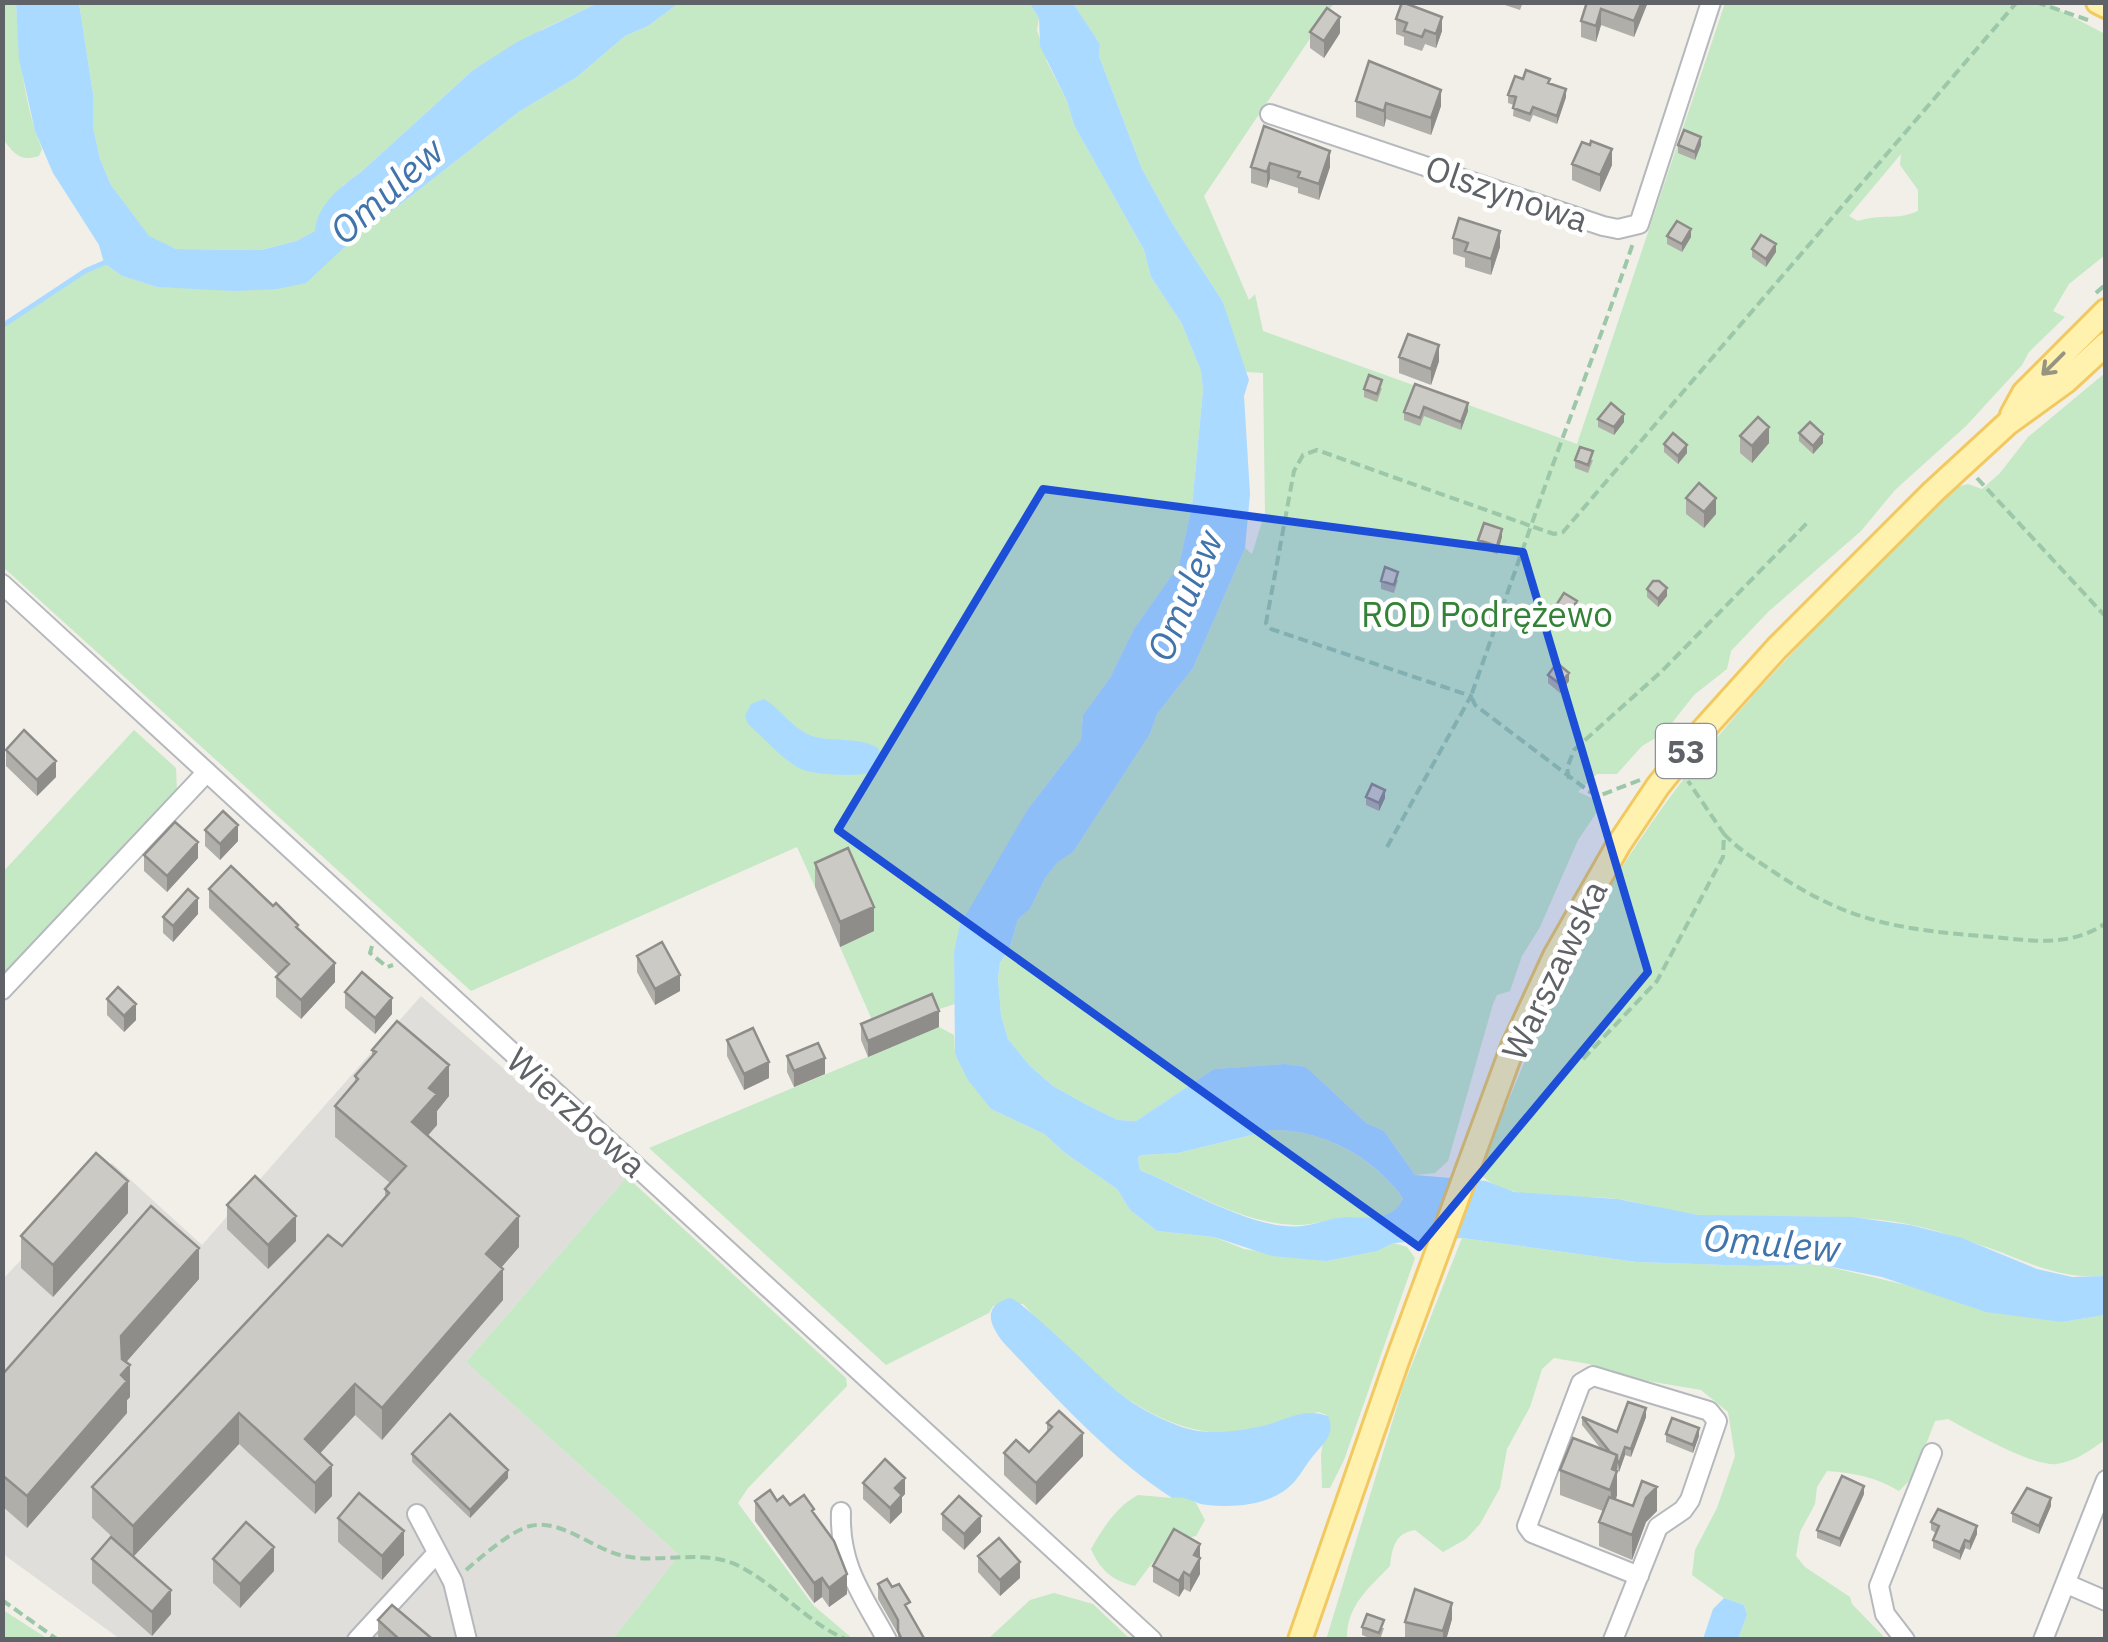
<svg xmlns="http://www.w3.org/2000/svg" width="2108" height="1642" viewBox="0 0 2108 1642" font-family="'IBM Plex Sans',sans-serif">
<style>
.industrial{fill:#e0deda}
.green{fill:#c5e8c5;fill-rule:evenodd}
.water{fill:#aadaff;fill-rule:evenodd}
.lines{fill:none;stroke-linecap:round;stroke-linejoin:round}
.stream{stroke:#aadaff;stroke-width:5}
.minor-casing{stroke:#b5b8bc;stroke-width:22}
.major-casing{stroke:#f2c960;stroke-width:28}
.path{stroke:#9cc7a9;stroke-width:4;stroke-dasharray:10 5;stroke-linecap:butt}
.minor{stroke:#fff;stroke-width:18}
.major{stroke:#fff2af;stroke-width:22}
.wall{fill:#afaea9}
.shaded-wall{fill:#8f8d8a}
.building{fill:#cccac5;stroke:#8f8d8a;stroke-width:2.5}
.oneway{stroke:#979581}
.marked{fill:#1d4ed8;fill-opacity:0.2;stroke:#1d4ed8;stroke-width:8;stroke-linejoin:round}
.labels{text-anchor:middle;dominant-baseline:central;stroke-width:9;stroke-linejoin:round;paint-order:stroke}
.shield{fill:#fff;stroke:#8f9295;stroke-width:2.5}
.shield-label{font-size:32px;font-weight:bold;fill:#5f6368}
.street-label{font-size:35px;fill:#5f6368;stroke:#fff}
.park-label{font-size:35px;fill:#348238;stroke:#fff}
.water-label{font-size:38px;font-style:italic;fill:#4174aa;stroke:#fff}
</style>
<rect width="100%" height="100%" fill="#f1efe8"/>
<path class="industrial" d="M 421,996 L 627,1177 L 466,1362 L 679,1555 L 613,1639 L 120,1639 L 3,1554 L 2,1280 L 112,1163 L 202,1245 Z"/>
<path class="green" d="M 2011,2 L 2020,5 L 2046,3 L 2105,34 L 2105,255 L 2069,284 L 2053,311 L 2065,317 L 2029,352 L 2022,365 L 1966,426 L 1895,490 L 1861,531 L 1769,611 L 1731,651 L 1727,669 L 1694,695 L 1664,733 L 1642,746 L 1617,774 L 1597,774 L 1578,792 L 1599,801 L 1597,812 L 1578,840 L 1540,927 L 1522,956 L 1510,991 L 1497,995 L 1493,1004 L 1448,1161 L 1435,1173 L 1415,1175 L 1384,1131 L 1366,1123 L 1306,1067 L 1285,1064 L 1214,1069 L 1136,1121 L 1118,1120 L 1087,1105 L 1053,1086 L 1030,1066 L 1008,1039 L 1001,1015 L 998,978 L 1000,963 L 1009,951 L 1018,919 L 1030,909 L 1045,878 L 1058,862 L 1073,852 L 1150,734 L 1157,714 L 1193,668 L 1245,548 L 1252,554 L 1265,512 L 1263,373 L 1247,372 L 1243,368 L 1223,302 L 1172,223 L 1142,169 L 1099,56 L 1100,44 L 1073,3 L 1334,3 L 1204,196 L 1249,300 L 1255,294 L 1263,331 L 1577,444 L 1725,3 ZM 1901,154 L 1900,165 L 1918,190 L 1918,211 C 1895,221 1883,213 1858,221 L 1849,216 Z
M 3,3 L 16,3 C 19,52 23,102 42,149 L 39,156 C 20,162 14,154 3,139 Z
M 79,3 L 598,3 L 543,29 L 472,71 L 361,172 L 343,185 L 315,231 L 296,241 L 261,250 L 176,249 L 149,237 L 111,185 L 100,159 L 93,127 L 93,94 Z
M 679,3 L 1029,3 L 1039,18 L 1037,30 L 1047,62 L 1067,101 L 1074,125 L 1144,250 L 1151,277 L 1182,324 L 1201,371 L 1203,390 L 1192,506 L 1179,565 L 1134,629 L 1110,678 L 1083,715 L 1081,740 L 1028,809 L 954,950 L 955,1004 L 876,1029 L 840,947 L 874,931 L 848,873 L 815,887 L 797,847 L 471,991 L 3,567 L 3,326 L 85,271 L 104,263 L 122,276 L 157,287 L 277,289 L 352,242 L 367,225 L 397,207 L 520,111 L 577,77 L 625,36 L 648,26 Z
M 2105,373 L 2105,1276 C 2067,1279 2038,1267 2003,1253 C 1973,1242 1938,1230 1907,1224 C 1839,1211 1770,1221 1701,1215 C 1673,1213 1646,1203 1618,1199 C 1580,1194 1504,1205 1479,1172 C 1522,1069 1561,964 1621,869 C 1712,723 1836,608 1957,487 L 1968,484 L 1982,489 L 2000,473 L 2028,437 Z
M 134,730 L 176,768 L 177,791 L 3,983 L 2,873 Z
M 939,1027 L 954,1035 L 955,1054 L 991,1109 L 1044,1134 L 1065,1153 L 1117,1189 L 1130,1210 L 1157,1231 L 1214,1237 L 1244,1249 L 1327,1261 L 1376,1251 L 1394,1243 L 1407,1247 L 1415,1258 L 1344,1460 L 1330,1488 L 1322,1488 L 1321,1455 L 1327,1415 L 1318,1412 C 1291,1419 1262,1429 1235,1432 C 1153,1440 1074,1360 1023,1304 L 993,1306 L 989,1313 L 886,1365 L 649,1148 Z
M 1272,1130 C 1323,1129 1372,1157 1403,1198 C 1396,1221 1369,1217 1349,1217 C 1330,1218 1313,1226 1295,1225 C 1240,1223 1190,1190 1140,1170 L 1138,1157 L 1142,1155 L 1178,1153 Z
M 627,1177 L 846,1378 L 847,1386 L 748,1488 L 738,1503 L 813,1605 L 853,1639 L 613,1639 L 679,1555 L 466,1362 Z
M 1462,1238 L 1636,1262 L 1754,1266 L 1817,1264 L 2062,1322 L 2105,1315 L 2105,1440 C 2090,1450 2075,1462 2056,1464 C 2034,1467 1970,1431 1948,1419 L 1935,1421 L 1914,1476 L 1899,1491 C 1876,1477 1854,1473 1827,1471 L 1817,1487 L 1815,1504 L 1800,1532 L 1796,1556 L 1805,1567 L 1850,1597 L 1852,1604 L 1886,1639 L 1738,1639 L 1747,1615 L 1744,1605 L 1724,1598 L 1692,1575 L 1695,1550 L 1717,1508 L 1735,1456 L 1728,1412 L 1701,1390 L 1630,1378 L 1589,1364 L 1554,1358 L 1542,1369 L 1530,1407 L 1507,1449 L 1500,1488 L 1480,1524 L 1466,1539 L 1443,1552 L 1415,1530 C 1395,1533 1392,1548 1390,1566 C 1369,1588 1346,1606 1347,1639 L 1326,1640 L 1403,1387 Z
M 1138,1495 L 1172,1498 L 1185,1495 L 1196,1503 L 1205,1520 L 1196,1536 C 1164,1542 1153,1562 1135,1586 C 1113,1581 1100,1570 1091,1549 C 1103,1528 1116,1507 1138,1495 Z
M 1054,1593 L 1093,1604 L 1130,1639 L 988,1639 L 1030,1600 Z
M 3,1610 L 45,1637 L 48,1639 L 3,1639 Z"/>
<path class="water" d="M 16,3 L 79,3 L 93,94 L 93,127 L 100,159 L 111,185 L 149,236 L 176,249 L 261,250 L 296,241 L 315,231 C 317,205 341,186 361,172 L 472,71 L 517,42 L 598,3 L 679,3 L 648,26 L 625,36 L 577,77 L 520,111 L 397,207 L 368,225 L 306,283 L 277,289 L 235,291 L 157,287 L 122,276 L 104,263 L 99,245 L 53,173 L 35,131 L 19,59 Z
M 1029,3 L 1073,3 L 1100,44 L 1099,56 L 1142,169 L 1172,223 L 1223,302 L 1249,380 L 1244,396 L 1250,494 L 1245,548 L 1193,668 L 1157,714 L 1150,734 L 1073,852 L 1058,862 L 1045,878 L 1030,909 L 1018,919 L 1009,950 L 1000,963 L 998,978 L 1001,1015 L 1008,1039 L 1030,1066 L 1053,1086 L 1087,1105 L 1118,1120 L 1136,1121 L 1214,1069 L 1285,1064 L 1306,1067 L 1366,1123 L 1384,1131 L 1415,1175 L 1486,1181 L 1514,1192 L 1618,1199 L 1698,1215 L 1852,1217 L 1910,1225 L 1962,1238 L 2037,1269 L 2072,1277 L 2105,1276 L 2105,1315 L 2062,1322 L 1986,1312 L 1882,1277 L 1817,1264 L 1754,1266 L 1636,1262 L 1462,1238 L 1394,1243 L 1377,1251 L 1327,1261 L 1272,1256 L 1214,1237 L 1157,1231 L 1130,1210 L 1117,1189 L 1065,1153 L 1044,1134 L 991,1109 L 968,1080 L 955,1054 L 954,951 L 960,925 L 1028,809 L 1081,740 L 1083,715 L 1110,678 L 1134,629 L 1179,565 L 1192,506 L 1203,390 L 1201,371 L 1182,324 L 1151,277 L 1144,250 L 1074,125 L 1067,101 L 1040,46 L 1039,18 ZM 1272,1130 C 1323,1129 1373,1157 1403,1198 C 1395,1221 1369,1217 1349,1217 C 1332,1217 1319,1224 1302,1226 C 1257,1232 1184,1188 1140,1170 L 1138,1157 L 1142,1155 L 1178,1153 Z
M 764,699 C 782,710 794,731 815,737 C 837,742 858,737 878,748 C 880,756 885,765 877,770 C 866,778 817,775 804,770 C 785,763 764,738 748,724 L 745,716 L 751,704 Z
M 1010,1298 C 1022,1300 1100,1378 1119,1393 C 1137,1407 1158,1418 1179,1426 C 1205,1436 1236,1432 1263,1426 C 1285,1420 1305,1407 1328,1416 C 1336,1434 1324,1443 1313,1456 C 1306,1464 1302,1473 1295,1481 C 1274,1505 1237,1508 1208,1505 C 1193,1504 1188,1495 1172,1498 C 1108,1456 1055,1397 1003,1342 C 989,1324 982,1306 1010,1298 Z
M 1724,1598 L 1744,1605 L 1747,1615 L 1738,1639 L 1703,1639 L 1713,1609 Z"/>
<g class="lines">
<path class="stream" d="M 2,326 L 85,271 L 106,262"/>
<defs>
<path id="minor" d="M 1270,114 L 1603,226 L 1618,229 L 1639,224 L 1711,2
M 2,584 L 1152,1640
M 2,990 L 207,772
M 841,1512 C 839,1566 862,1594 887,1640
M 417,1514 L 453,1582 L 467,1640
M 2067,1584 L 2106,1601
M 357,1640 L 437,1553
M 1613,1640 L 1658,1527 L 1683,1510 L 1690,1500 L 1717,1421 L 1709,1411 L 1593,1376 L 1581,1383 L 1527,1526 L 1532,1533 L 1639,1576
M 1905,1640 L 1885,1614 L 1879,1586 L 1932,1453
M 2043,1640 L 2106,1480"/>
<path id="major" d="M 2098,2 L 2106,6
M 2012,415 L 2024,393 L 2106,311
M 1300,1640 L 1396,1364 L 1512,1049 L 1555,956 L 1619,844 L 1658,786 L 1704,729 L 1777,648 L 1933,492 L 2008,423 L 2066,381 L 2106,344"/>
</defs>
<use href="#minor" class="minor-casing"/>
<use href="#major" class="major-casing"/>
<path class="path" d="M 2036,2 L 2088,20
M 2096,293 L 2106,284
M 1977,478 L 2106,617
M 1569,779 L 1567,768 L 1574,750 L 1662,671 L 1808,522
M 1640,780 L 1601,795 L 1590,792 L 1475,705 L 1471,696 L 1531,526 L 1554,534 L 1563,532 L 2017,2
M 1724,834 C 1739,850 1756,860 1774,872 C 1851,924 1904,930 1994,937 C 2034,941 2071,947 2106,923
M 1387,847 L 1471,696 L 1271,629 L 1266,623 L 1294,471 L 1303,455 L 1317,450 L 1531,526 C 1564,431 1601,338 1633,243
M 372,946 L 370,953 L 387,967 L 393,965
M 1583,1059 L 1657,981 L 1723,857 L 1724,834 L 1688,781
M 466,1570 C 480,1558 512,1530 530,1526 C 561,1518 594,1550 624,1556 C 661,1564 703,1548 739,1566 C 778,1586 806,1622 847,1640
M 2,1600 L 58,1640"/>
<use href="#minor" class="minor"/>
<use href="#major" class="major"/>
</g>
<path class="wall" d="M 1505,2 L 1523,2 L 1520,10 L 1505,5 Z
M 1587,2 L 1648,2 L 1634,37 L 1601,25 L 1596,42 L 1581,37 L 1581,21 Z
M 1396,19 L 1442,31 L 1436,48 L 1425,44 L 1422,51 L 1404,45 L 1404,37 L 1396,34 Z
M 1310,32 L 1340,33 L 1324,58 L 1310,48 Z
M 1523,79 L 1550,84 L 1566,97 L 1557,124 L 1533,115 L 1530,122 L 1513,116 L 1514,105 L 1508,103 L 1508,95 Z
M 1356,101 L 1441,106 L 1431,135 L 1386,119 L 1384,127 L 1356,117 Z
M 1264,126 L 1330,167 L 1319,200 L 1298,193 L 1298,188 L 1270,179 L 1267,188 L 1251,183 L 1251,167 Z
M 1678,145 L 1701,145 L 1695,160 L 1678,153 Z
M 1572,164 L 1612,165 L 1600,192 L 1572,180 Z
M 1667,236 L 1691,237 L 1682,252 L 1667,244 Z
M 1453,238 L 1500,247 L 1491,275 L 1465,267 L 1465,258 L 1453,254 Z
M 1752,249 L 1776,252 L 1766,267 L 1752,257 Z
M 1399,357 L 1439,361 L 1431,385 L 1399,373 Z
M 1415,384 L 1468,411 L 1461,430 L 1424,416 L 1420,426 L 1404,420 L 1404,412 Z
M 1382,388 L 1377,402 L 1364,397 L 1364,389 Z
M 1598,419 L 1624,422 L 1614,435 L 1598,427 Z
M 1799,433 L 1823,443 L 1813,454 L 1799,441 Z
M 1740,436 L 1769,443 L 1752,463 L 1740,453 Z
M 1664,444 L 1687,453 L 1678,464 L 1664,452 Z
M 1575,460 L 1593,460 L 1588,473 L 1575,468 Z
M 1686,498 L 1716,514 L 1704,528 L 1686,514 Z
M 1502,537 L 1497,554 L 1478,548 L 1478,540 Z
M 1398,580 L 1394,593 L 1381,589 L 1381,581 Z
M 1647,589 L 1667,596 L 1658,607 L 1647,597 Z
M 1577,609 L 1566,626 L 1553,618 L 1553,610 Z
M 1548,675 L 1569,681 L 1560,693 L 1548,683 Z
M 6,750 L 56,777 L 37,796 L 6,766 Z
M 1366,797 L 1385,798 L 1379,811 L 1366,805 Z
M 205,830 L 238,841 L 220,860 L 205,846 Z
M 144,855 L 198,858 L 167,892 L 144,871 Z
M 815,863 L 874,931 L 840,947 L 815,887 Z
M 209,889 L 298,929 L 335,982 L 301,1019 L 276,997 L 276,977 L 279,975 L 209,908 Z
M 198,914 L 173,942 L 163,933 L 163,917 Z
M 637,956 L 680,991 L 655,1005 L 637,972 Z
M 345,992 L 392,1014 L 375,1034 L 345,1008 Z
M 107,999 L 136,1020 L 124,1032 L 107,1015 Z
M 861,1024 L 939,1027 L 868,1057 L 861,1040 Z
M 727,1040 L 769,1078 L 744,1090 L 727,1056 Z
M 372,1050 L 449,1096 L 437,1111 L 437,1125 L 427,1136 L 519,1247 L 501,1268 L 503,1300 L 382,1440 L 355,1415 L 320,1453 L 332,1496 L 315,1514 L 239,1444 L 134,1556 L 171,1614 L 152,1636 L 92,1583 L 92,1559 L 122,1546 L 92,1518 L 92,1487 L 342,1246 L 385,1198 L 385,1189 L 390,1183 L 335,1137 L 335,1106 L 355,1083 L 355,1076 L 372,1056 Z
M 787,1056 L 825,1074 L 794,1087 L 787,1072 Z
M 227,1205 L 296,1241 L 268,1269 L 227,1229 Z
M 128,1213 L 53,1297 L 21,1268 L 21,1236 Z
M 199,1279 L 126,1362 L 130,1397 L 127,1400 L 127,1413 L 27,1528 L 2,1506 L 2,1375 Z
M 1582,1417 L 1617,1432 L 1646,1417 L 1631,1457 L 1625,1455 L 1619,1472 L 1617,1468 L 1617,1495 L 1616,1500 L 1633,1506 L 1657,1511 L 1646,1522 L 1632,1560 L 1599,1546 L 1599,1522 L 1603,1511 L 1560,1495 L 1560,1470 L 1601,1449 L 1582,1425 Z
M 1047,1423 L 1083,1456 L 1036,1505 L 1004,1475 L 1004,1453 L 1029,1452 L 1047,1432 Z
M 1666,1434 L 1699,1436 L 1693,1453 L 1666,1442 Z
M 412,1454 L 508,1478 L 470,1518 L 412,1462 Z
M 863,1483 L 905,1494 L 902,1497 L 902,1512 L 890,1524 L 863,1499 Z
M 1864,1494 L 1840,1547 L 1817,1538 L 1817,1530 Z
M 755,1501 L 777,1501 L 814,1514 L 847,1594 L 829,1607 L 822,1597 L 814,1603 L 755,1521 Z
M 2051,1506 L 2039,1534 L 2012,1522 L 2012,1513 Z
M 942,1514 L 981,1532 L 964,1550 L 942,1530 Z
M 338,1518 L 404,1555 L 382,1580 L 338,1542 Z
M 1931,1522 L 1977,1534 L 1970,1550 L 1965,1548 L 1960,1560 L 1933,1548 L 1933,1540 L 1936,1533 L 1931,1530 Z
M 1200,1544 L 1200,1574 L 1190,1592 L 1184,1589 L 1179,1597 L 1153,1582 L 1153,1566 Z
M 978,1556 L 1020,1578 L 1000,1596 L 978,1572 Z
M 213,1559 L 274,1571 L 240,1608 L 213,1583 Z
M 878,1584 L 925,1640 L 898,1640 L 898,1634 L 878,1599 Z
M 1452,1619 L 1446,1640 L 1405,1638 L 1405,1622 Z
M 378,1620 L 430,1640 L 381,1640 L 378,1636 Z
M 1362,1627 L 1384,1628 L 1380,1640 L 1374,1640 L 1362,1635 Z"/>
<path class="shaded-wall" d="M 1642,2 L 1648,2 L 1634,37 L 1634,21 Z
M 1601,9 L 1601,25 L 1596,42 L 1596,26 Z
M 1340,17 L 1340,33 L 1324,58 L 1324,41 Z
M 1442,17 L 1442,31 L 1436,48 L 1436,34 Z
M 1566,89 L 1566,97 L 1557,124 L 1557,116 Z
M 1441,90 L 1441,106 L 1431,135 L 1431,118 Z
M 1386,103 L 1386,119 L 1384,127 L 1384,111 Z
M 1701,137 L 1701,145 L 1695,160 L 1695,152 Z
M 1612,149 L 1612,165 L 1600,192 L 1600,175 Z
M 1330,151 L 1330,167 L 1319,200 L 1319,184 Z
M 1270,163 L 1270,179 L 1267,188 L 1267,172 Z
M 1691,229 L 1691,237 L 1682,252 L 1682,244 Z
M 1500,231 L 1500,247 L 1491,275 L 1491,259 Z
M 1776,244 L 1776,252 L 1766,267 L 1766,259 Z
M 1439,345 L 1439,361 L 1431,385 L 1431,369 Z
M 1468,403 L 1468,411 L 1461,430 L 1461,422 Z
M 1624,414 L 1624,422 L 1614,435 L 1614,427 Z
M 1769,427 L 1769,443 L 1752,463 L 1752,446 Z
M 1823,434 L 1823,443 L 1813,454 L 1813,446 Z
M 1687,445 L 1687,453 L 1678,464 L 1678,456 Z
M 1716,498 L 1716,514 L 1704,528 L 1704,512 Z
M 1502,529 L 1502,537 L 1497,554 L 1497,546 Z
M 1667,588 L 1667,596 L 1658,607 L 1658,599 Z
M 1577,601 L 1577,609 L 1566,626 L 1566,618 Z
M 1569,673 L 1569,681 L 1560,693 L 1560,684 Z
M 56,761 L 56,777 L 37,796 L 37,780 Z
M 1385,790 L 1385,798 L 1379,811 L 1379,803 Z
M 238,825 L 238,841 L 220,860 L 220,844 Z
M 198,842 L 198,858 L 167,892 L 167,876 Z
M 198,898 L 198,914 L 173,942 L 173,926 Z
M 874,907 L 874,931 L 840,947 L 840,922 Z
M 335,963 L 335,982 L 301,1019 L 301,1000 Z
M 680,975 L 680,991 L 655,1005 L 655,989 Z
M 392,998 L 392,1014 L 375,1034 L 375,1018 Z
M 136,1004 L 136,1020 L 124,1032 L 124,1016 Z
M 939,1011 L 939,1027 L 868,1057 L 868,1041 Z
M 825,1058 L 825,1074 L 794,1087 L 794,1071 Z
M 769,1062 L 769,1078 L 744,1090 L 744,1074 Z
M 449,1065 L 449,1096 L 437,1111 L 437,1125 L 412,1154 L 412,1122 L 429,1088 Z
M 128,1181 L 128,1213 L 53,1297 L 53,1265 Z
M 296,1216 L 296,1241 L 268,1269 L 268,1245 Z
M 519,1216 L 519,1247 L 486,1285 L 486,1254 Z
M 199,1248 L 199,1279 L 121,1368 L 121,1336 Z
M 503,1269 L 503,1300 L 382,1440 L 382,1408 Z
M 130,1365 L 130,1397 L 127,1400 L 127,1413 L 27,1528 L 27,1496 Z
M 355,1384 L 355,1415 L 305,1470 L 305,1439 Z
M 1646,1408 L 1646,1417 L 1631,1457 L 1631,1449 Z
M 239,1413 L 239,1444 L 133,1557 L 133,1526 Z
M 1699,1428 L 1699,1436 L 1693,1453 L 1693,1445 Z
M 1083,1433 L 1083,1456 L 1036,1505 L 1036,1483 Z
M 1625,1447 L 1625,1455 L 1619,1472 L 1619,1464 Z
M 1617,1455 L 1617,1495 L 1610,1514 L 1612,1469 Z
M 332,1465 L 332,1496 L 315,1514 L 315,1483 Z
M 508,1470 L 508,1478 L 470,1518 L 470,1510 Z
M 905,1478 L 905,1494 L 902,1497 L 902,1512 L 890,1524 L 890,1508 L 895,1488 Z
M 1864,1486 L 1864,1494 L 1840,1547 L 1840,1539 Z
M 1657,1487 L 1657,1511 L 1646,1522 L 1632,1560 L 1632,1535 L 1646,1498 Z
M 2051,1498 L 2051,1506 L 2039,1534 L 2039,1526 Z
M 981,1516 L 981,1532 L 964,1550 L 964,1534 Z
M 1977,1526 L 1977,1534 L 1970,1550 L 1970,1542 Z
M 404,1531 L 404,1555 L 382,1580 L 382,1556 Z
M 1965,1540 L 1965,1548 L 1960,1560 L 1960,1552 Z
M 1200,1544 L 1200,1574 L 1190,1592 L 1190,1576 L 1194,1555 Z
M 274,1547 L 274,1571 L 240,1608 L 240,1584 Z
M 1020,1562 L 1020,1578 L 1000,1596 L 1000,1580 Z
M 1184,1572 L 1184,1589 L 1179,1597 L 1179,1581 Z
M 847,1574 L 847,1594 L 829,1607 L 829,1588 Z
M 822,1578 L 822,1597 L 814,1603 L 814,1583 Z
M 171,1590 L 171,1614 L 152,1636 L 152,1612 Z
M 1452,1603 L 1452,1619 L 1446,1640 L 1443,1640 L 1443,1631 Z"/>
<path class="building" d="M 1402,2 L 1442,17 L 1436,34 L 1425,30 L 1422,37 L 1404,31 L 1407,23 L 1396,19 Z
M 1587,2 L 1642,2 L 1634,21 L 1601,9 L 1596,26 L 1581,21 Z
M 1327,8 L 1340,17 L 1324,41 L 1310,32 Z
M 1369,61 L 1441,90 L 1431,118 L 1386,103 L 1384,111 L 1356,101 Z
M 1526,70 L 1550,79 L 1548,83 L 1566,89 L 1557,116 L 1533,107 L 1530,114 L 1513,108 L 1516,97 L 1508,95 L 1515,76 L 1523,79 Z
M 1264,126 L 1330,151 L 1319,184 L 1298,177 L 1300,172 L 1270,163 L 1267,172 L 1251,167 Z
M 1684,130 L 1701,137 L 1695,152 L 1678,145 Z
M 1591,141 L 1612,149 L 1600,175 L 1572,164 L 1582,142 L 1590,145 Z
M 1459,218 L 1500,231 L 1491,259 L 1465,251 L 1468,243 L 1453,238 Z
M 1677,221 L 1691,229 L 1682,244 L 1667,236 Z
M 1761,235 L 1776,244 L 1766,259 L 1752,249 Z
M 1408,334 L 1439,345 L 1431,369 L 1399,357 Z
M 1369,375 L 1382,380 L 1377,394 L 1364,389 Z
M 1415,384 L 1468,403 L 1461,422 L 1424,407 L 1420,418 L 1404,412 Z
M 1611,403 L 1624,414 L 1614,427 L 1598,419 Z
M 1758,417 L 1769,427 L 1752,446 L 1740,436 Z
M 1810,422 L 1823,434 L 1813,446 L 1799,433 Z
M 1673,433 L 1687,445 L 1678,456 L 1664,444 Z
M 1580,447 L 1593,451 L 1588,465 L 1575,460 Z
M 1699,483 L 1716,498 L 1704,512 L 1686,498 Z
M 1484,523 L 1502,529 L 1497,546 L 1478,540 Z
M 1385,567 L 1398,572 L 1394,585 L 1381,581 Z
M 1653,581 L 1659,581 L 1667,588 L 1658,599 L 1647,589 Z
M 1564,593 L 1577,601 L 1566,618 L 1553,610 Z
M 1557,663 L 1569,673 L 1560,684 L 1548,675 Z
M 24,730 L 56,761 L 37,780 L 6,750 Z
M 1372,784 L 1385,790 L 1379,803 L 1366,797 Z
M 223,811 L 238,825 L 220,844 L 205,830 Z
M 175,822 L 198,842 L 167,876 L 144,855 Z
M 848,848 L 874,907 L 840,922 L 815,863 Z
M 231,866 L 273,906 L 276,903 L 298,925 L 296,927 L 335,963 L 301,1000 L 276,977 L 289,964 L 209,889 Z
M 188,889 L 198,898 L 173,926 L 163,917 Z
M 662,942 L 680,975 L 655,989 L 637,956 Z
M 362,972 L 392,998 L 375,1018 L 345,992 Z
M 118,987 L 136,1004 L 124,1016 L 107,999 Z
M 932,994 L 939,1011 L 868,1041 L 861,1024 Z
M 397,1021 L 449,1065 L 429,1088 L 437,1094 L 412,1122 L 519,1216 L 486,1254 L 503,1269 L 382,1408 L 355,1384 L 305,1439 L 332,1465 L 315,1483 L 239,1413 L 133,1526 L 92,1487 L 328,1235 L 342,1246 L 389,1193 L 385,1189 L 406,1166 L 335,1106 L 358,1079 L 355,1076 L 376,1052 L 372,1050 Z
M 753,1028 L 769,1062 L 744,1074 L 727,1040 Z
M 818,1043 L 825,1058 L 794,1071 L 787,1056 Z
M 96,1153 L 128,1181 L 53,1265 L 21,1236 Z
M 255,1176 L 296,1216 L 268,1245 L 227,1205 Z
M 151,1206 L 199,1248 L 121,1336 L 122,1359 L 130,1365 L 121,1375 L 127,1381 L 27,1496 L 2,1475 L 2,1375 Z
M 1628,1402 L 1646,1408 L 1631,1449 L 1625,1447 L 1619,1464 L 1617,1460 L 1617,1455 L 1610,1452 L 1582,1417 L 1617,1432 Z
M 1059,1411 L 1083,1433 L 1036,1483 L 1004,1453 L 1016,1440 L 1029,1452 L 1052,1427 L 1047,1423 Z
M 450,1414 L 508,1470 L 470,1510 L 412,1454 Z
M 1672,1418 L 1699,1428 L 1693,1445 L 1666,1434 Z
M 1573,1438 L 1617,1455 L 1612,1469 L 1617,1471 L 1610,1490 L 1560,1470 Z
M 885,1459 L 905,1478 L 895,1488 L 902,1495 L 890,1508 L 863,1483 Z
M 1842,1476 L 1864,1486 L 1840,1539 L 1817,1530 Z
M 1642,1481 L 1657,1487 L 1646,1498 L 1632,1535 L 1599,1522 L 1609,1497 L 1633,1506 Z
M 2027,1488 L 2051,1498 L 2039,1526 L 2012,1513 Z
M 770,1490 L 777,1501 L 783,1496 L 790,1505 L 804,1495 L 814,1509 L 812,1511 L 834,1541 L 847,1574 L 829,1588 L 822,1578 L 814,1583 L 755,1501 Z
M 359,1493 L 404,1531 L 382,1556 L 338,1518 Z
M 959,1496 L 981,1516 L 964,1534 L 942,1514 Z
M 1938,1509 L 1977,1526 L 1970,1542 L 1965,1540 L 1960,1552 L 1933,1540 L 1939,1526 L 1931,1522 Z
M 246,1522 L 274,1547 L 240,1584 L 213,1559 Z
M 1174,1529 L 1200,1544 L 1194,1555 L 1200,1558 L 1190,1576 L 1184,1572 L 1179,1581 L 1153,1566 Z
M 111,1537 L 171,1590 L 152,1612 L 92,1559 Z
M 999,1538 L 1020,1562 L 1000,1580 L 978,1556 Z
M 887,1579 L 892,1587 L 899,1584 L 910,1602 L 905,1605 L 925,1640 L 902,1640 L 898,1631 L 898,1620 L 878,1584 Z
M 1415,1589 L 1452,1603 L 1443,1631 L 1405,1622 Z
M 392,1605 L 430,1637 L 428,1640 L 400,1640 L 378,1620 Z
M 1367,1614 L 1384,1620 L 1379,1633 L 1362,1627 Z"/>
<defs><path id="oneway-shaft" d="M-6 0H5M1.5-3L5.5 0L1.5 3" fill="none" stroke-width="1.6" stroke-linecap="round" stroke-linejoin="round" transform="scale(2.5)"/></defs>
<use class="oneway" href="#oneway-shaft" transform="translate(2053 364) rotate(135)"/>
<path class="marked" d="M 1043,489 L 1523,552 L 1648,972 L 1419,1247 L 838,830 Z"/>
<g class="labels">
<rect class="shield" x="1656" y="724" width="60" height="54" rx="8"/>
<g class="shield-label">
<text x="1686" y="751">53</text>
</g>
<g class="street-label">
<text transform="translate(1507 193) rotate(19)">Olszynowa</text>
<text transform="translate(1554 970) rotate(-64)">Warszawska</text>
<text transform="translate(577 1112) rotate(42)">Wierzbowa</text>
</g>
<g class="park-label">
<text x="1487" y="614">ROD Podrężewo</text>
</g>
<g class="water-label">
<text transform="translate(386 190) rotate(-42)">Omulew</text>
<text transform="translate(1184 595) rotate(-67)">Omulew</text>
<text transform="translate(1772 1242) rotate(5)">Omulew</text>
</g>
</g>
<rect width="2108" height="1642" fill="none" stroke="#5f6368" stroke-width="10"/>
</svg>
